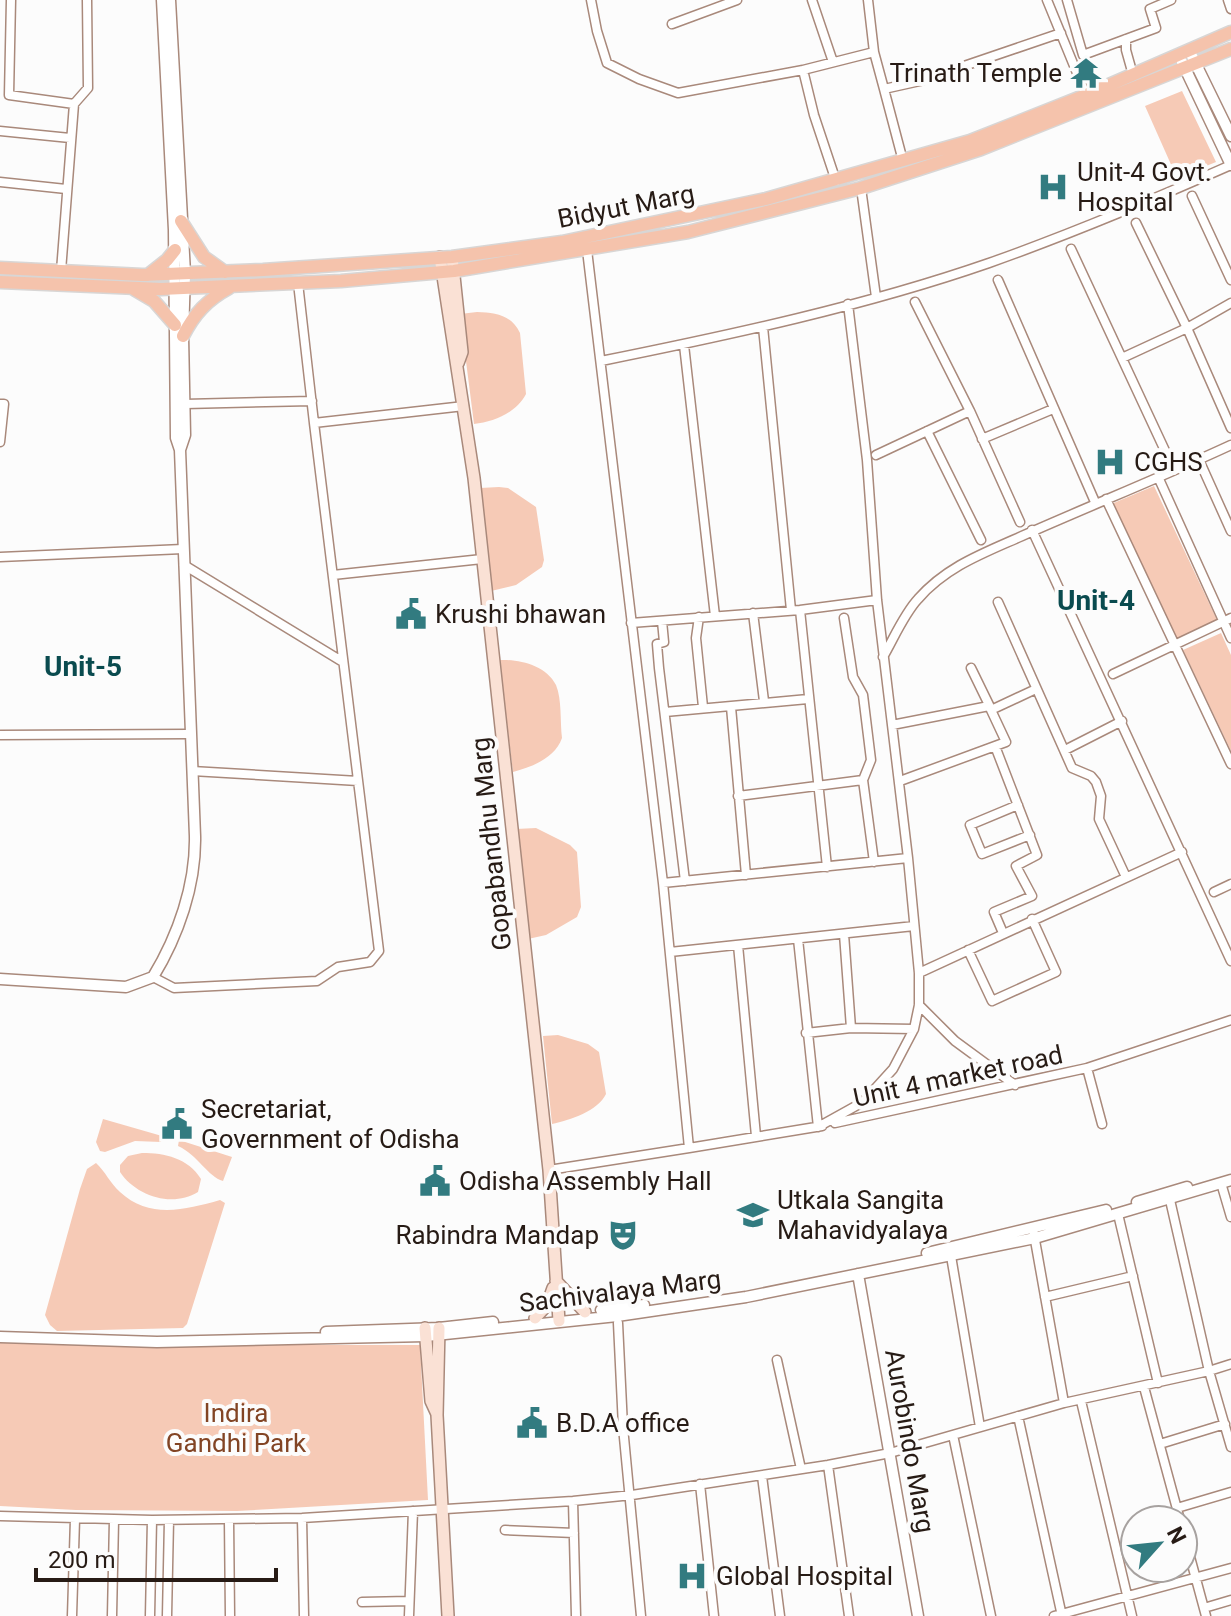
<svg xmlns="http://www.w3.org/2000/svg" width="1231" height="1616" viewBox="0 0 1231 1616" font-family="Roboto,sans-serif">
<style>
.green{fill:#f6cab6}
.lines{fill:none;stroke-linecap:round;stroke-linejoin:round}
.minor-casing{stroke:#a9897b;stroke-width:11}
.tertiary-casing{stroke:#a9897b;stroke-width:13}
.secondary-casing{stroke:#a9897b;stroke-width:14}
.primary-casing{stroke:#d8d6d5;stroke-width:15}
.minor{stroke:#fff;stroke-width:8}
.tertiary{stroke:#fff;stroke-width:10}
.secondary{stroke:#fae1d5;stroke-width:11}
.primary{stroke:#f5c3ac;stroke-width:12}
.labels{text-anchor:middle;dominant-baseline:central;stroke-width:8;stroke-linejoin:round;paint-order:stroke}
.poi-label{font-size:26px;fill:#271b15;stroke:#fcfcfc;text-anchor:start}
.street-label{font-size:26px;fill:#271b15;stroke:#fcfcfc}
.park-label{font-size:26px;fill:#824424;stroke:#fcfcfc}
.neighbourhood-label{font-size:28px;font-weight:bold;fill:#0a4b4f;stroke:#fcfcfc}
</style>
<rect width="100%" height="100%" fill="#fcfcfc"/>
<path class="green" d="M 1182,91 L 1216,162 L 1177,178 L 1145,106 Z
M 477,312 C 495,313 511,314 520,333 L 526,394 C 516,413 494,422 474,424 L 460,314 Z
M 1154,486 L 1217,620 L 1174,641 L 1109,505 Z
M 499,487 L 508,488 L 536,507 L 544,560 L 542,567 L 516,585 L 491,591 L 480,488 Z
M 1221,633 L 1231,655 L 1231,751 L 1183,650 Z
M 499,660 C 518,659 546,665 556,685 C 562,699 560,722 562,738 C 555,758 532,767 513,772 Z
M 536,828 L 570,845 L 577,852 L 581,907 L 577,917 L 546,935 L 528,939 L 516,829 Z
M 558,1035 L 588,1044 L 599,1052 L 606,1094 C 598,1111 570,1120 552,1124 L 543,1036 Z
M 103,1119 L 162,1136 L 161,1142 L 135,1141 L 105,1152 L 100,1151 L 96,1142 Z
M 179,1140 L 232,1157 L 223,1181 C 208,1177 198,1155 178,1146 Z
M 142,1153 C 165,1153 188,1158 201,1179 L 198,1192 C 172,1208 136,1196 120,1172 L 120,1165 L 128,1156 Z
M 96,1163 C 105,1171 110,1183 120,1192 C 149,1219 185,1210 220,1200 L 225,1203 L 187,1324 L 183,1328 L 57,1331 L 50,1325 L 45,1315 L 80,1189 L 87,1169 Z
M 0,1342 L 182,1345 L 420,1345 L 428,1500 L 237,1511 L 76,1510 L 0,1506 Z"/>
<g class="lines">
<defs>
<path id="minor" d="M 11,0 L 9,95 L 74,104
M 591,0 L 597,31 L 607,63 L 639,79 L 678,93 L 803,70
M 812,0 L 833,62
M 868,0 L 874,52 L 884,89
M 1047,0 L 1086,95
M 1067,0 L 1083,55 L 1156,28 L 1150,9 L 1171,0
M 1228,0 L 1231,9
M 672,24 L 737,0
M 1126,39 L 1126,50 L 1133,75
M 0,131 L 70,138
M 903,161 L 884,89 L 920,81 L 1061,33
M 836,181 L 814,115 L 803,70 L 874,52
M 0,182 L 66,189
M 861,188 L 876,297
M 1192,196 L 1231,280
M 1136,223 L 1187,328 L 1231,428
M 1071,249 L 1174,470
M 61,271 L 74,104 L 88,88 L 87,0
M 998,280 L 1095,502
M 298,283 L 314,423 L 464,406
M 915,302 L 970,411 L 1020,522
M 763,327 L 791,610
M 684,345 L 715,616
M 1122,358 L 1187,328 L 1231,303
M 601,361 C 730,335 865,306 989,263 C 1071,234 1152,200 1231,165
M 0,404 L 4,404 L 0,442
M 185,404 L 312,401
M 927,431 L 981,540
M 982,439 L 1053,409
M 876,455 L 970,411
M 1199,460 L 1231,531
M 1159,479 L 1231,638
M 1106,499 L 1231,764
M 1032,530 L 1231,961
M 0,557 L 183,549
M 184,565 L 343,662
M 333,575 L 482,559
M 998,602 L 1072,768 L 1091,776 L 1096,782 L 1101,796 L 1099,819 L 1126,877
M 800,610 L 827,867
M 753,613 L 764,701
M 699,617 L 696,638 L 703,707
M 844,618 L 853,677 L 863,695 L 871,760 L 863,780 L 874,862
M 662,621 L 664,642 L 657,644 L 659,668 L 685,881
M 631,623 L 800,610 L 877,600
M 883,657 C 894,638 904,614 918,599 C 947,566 984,553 1022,536 C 1092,505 1162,477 1231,445
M 971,668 L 991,709
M 1113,674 L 1231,618
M 731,707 L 746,875
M 665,712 L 808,699
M 892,725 L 989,706
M 0,735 L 190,734
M 995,746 L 1037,855 L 1016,866 L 1032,896 L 994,912 L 1003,933
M 1065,750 L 1122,721
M 192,771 L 358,781
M 900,781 L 1006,742 L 991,710 L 1036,689
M 738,796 L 863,780
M 1018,805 L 970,825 L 982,854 L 1030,835
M 663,883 L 908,858
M 1214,892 L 1231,884
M 844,934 L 851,1028 L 914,1029
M 798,939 L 818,1127 L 863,1102 L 893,1069 L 914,1029 L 919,1005 L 919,973 L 908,858 L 877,600 L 867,460 L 848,304
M 738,945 L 756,1136
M 968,950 L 992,1001 L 1056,972 L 1032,919
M 670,952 L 914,926
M 919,973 L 1182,852
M 153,977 L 174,988 L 317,981 L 338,967 L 370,962 L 379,951 L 314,423
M 919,1005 L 955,1041 L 1015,1085
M 806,1033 L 851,1028
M 1087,1068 L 1102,1124
M 835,1123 L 1087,1068 L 1231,1020
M 689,1148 L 822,1126
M 549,1170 L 689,1148 L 663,883 L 587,250
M 1221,1183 L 1231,1217
M 1170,1200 L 1209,1371 L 1231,1447
M 1118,1214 L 1158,1383
M 1033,1229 L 1064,1403
M 951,1256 L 980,1427
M 1045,1297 L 1133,1276
M 618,1323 L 623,1427 L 641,1616
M 777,1360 L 801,1469
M 1144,1387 L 1180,1520
M 1081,1401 L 1132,1616
M 1018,1416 L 1062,1616
M 953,1435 L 991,1616
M 1160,1444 L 1225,1424
M 828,1465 L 849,1616
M 762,1476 L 780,1616
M 700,1484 L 714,1616
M 573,1501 L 576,1616
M 1177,1508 L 1231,1492
M 0,1516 L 152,1520 L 302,1518 L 573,1501 L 632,1495 L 828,1465 L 890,1453 L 1064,1403 L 1209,1371 L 1231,1364
M 302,1518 L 304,1616
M 229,1520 L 230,1616
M 505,1530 L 574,1533
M 1183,1531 L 1206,1616
M 362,1602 L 409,1601
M 1204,1608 L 1231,1600
M 72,1616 L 75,1519
M 112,1616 L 114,1520
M 150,1616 L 152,1520
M 167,1616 L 169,1520
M 409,1616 L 413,1511
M 1054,1616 L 1231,1568"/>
<path id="tertiary" d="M 170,0 L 185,273 L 183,336 L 185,435 L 180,450
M 1189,50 L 1231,136
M 1182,62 L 1231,165
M 0,979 L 126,987 L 153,977 C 178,936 196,885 195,836 L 180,450 L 176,438 L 174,230 L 162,0
M 1137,1202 L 1187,1187
M 927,1253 L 1106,1210
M 858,1274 L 918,1616
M 601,1310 L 644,1305
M 326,1332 L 439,1328 L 493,1322
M 0,1337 L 157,1342 L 426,1336 L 617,1316 L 746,1297 L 1035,1238 L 1231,1180"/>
<path id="secondary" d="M 440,257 L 474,478 L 549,1170 L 559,1321
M 452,257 L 462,352 L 458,363
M 556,1281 L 585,1312
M 535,1318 L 547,1305 L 553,1288
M 425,1328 L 431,1401 L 437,1414
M 439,1328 L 437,1415 L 448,1616"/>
<path id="primary" d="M 181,221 L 204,257 L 225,272
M 0,268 L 142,275 L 263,270 L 452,257 L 562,242 L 766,199 L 970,141 L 1086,95 L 1231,32
M 148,275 L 167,260 L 175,250
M 0,282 L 161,289 L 341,281 L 454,271 L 688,232 L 861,188 L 981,149 L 1231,49
M 132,288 L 154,301 L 175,325
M 183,336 C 194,314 207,300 229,288"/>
</defs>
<use href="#minor" class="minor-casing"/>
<use href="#tertiary" class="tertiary-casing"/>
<use href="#secondary" class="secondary-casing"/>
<use href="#primary" class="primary-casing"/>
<use href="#minor" class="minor"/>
<use href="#tertiary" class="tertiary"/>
<use href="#secondary" class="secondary"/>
<use href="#primary" class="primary"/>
</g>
<defs>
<symbol id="temple-bare" viewBox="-9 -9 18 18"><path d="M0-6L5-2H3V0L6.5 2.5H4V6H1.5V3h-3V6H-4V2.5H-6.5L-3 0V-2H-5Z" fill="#327b80" stroke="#fcfcfc" stroke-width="2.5" paint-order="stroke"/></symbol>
<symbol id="hospital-bare" viewBox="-9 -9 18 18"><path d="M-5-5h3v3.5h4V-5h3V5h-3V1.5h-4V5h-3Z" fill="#327b80" stroke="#fcfcfc" stroke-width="2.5" paint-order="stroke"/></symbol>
<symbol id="civic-bare" viewBox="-9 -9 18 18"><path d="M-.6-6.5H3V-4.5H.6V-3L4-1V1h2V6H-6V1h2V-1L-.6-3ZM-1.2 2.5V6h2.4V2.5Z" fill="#327b80" stroke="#fcfcfc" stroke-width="2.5" paint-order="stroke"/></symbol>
<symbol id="university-bare" viewBox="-9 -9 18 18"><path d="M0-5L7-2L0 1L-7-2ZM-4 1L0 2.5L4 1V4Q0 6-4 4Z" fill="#327b80" stroke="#fcfcfc" stroke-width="2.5" paint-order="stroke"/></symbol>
<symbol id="theatre-bare" viewBox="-9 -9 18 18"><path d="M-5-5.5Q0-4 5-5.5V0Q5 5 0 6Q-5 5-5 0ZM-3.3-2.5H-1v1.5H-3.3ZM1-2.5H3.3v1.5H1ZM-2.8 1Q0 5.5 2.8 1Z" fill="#327b80" stroke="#fcfcfc" stroke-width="2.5" paint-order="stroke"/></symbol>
</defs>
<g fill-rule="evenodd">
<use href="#temple-bare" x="1064" y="51" width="44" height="44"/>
<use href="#hospital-bare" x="1031" y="165" width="44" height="44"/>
<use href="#hospital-bare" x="1088" y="440" width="44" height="44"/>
<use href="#civic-bare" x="389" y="592" width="44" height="44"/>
<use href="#civic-bare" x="155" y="1102" width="44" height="44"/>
<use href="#civic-bare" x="413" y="1159" width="44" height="44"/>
<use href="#university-bare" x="731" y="1193" width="44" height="44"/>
<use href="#theatre-bare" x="601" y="1213" width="44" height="44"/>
<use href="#civic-bare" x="510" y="1401" width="44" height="44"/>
<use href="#hospital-bare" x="670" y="1554" width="44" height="44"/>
</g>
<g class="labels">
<g class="poi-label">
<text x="1062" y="73" text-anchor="end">Trinath Temple</text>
<text x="1077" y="172">Unit-4 Govt.<tspan x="1077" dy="30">Hospital</tspan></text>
<text x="1134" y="462">CGHS</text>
<text x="435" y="614">Krushi bhawan</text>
<text x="201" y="1109">Secretariat,<tspan x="201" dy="30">Government of Odisha</tspan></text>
<text x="459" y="1181">Odisha Assembly Hall</text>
<text x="777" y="1200">Utkala Sangita<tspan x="777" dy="30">Mahavidyalaya</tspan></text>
<text x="599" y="1235" text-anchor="end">Rabindra Mandap</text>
<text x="556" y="1423">B.D.A office</text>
<text x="716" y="1576">Global Hospital</text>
</g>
<g class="street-label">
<text transform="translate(626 206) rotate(-11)">Bidyut Marg</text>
<text transform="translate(491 844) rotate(-96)">Gopabandhu Marg</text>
<text transform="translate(958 1076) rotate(-12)">Unit 4 market road</text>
<text transform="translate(620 1291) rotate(-7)">Sachivalaya Marg</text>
<text transform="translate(910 1441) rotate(80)">Aurobindo Marg</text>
</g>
<g class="park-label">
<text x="236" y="1413">Indira<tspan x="236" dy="30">Gandhi Park</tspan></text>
</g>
<g class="neighbourhood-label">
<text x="1096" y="600">Unit-4</text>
<text x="83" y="666">Unit-5</text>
</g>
</g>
<g transform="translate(1159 1544) rotate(63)"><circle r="38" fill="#fcfcfc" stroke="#a7a2a0" stroke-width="2"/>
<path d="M0-6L14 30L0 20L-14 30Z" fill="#327b80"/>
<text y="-12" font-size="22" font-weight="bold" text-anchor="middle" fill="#271b15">N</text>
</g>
<path d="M36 1568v12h240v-12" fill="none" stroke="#271b15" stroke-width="4"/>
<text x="48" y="1568" font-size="24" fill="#271b15" stroke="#fcfcfc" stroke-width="6" paint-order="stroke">200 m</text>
</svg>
